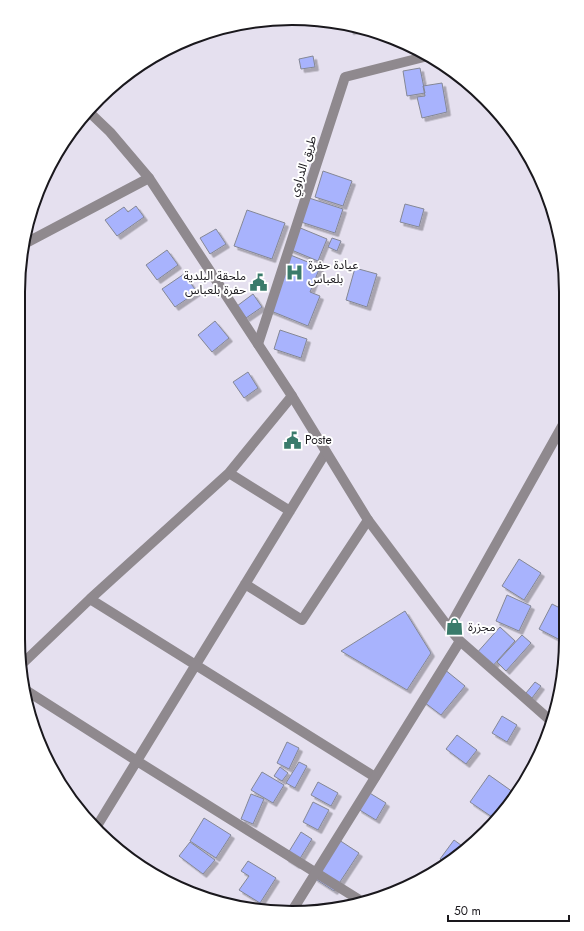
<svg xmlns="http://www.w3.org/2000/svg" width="584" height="931" viewBox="0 0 584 931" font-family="Jost,'Noto Sans Arabic',sans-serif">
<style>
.building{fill:#a8b3fd;stroke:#848795;filter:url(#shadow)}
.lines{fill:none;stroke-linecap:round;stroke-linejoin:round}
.minor{stroke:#8f898e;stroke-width:10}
.tertiary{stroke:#8f898e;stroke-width:10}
.labels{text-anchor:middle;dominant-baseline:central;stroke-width:4;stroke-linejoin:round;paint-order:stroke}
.street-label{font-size:12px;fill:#1a181d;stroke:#fff}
.poi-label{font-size:12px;fill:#1a181d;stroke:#fff;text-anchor:start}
.rim{fill:none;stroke:#1a181d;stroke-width:2}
</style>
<defs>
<filter id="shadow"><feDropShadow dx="3.5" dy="3.5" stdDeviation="0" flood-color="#0004"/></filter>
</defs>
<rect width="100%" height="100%" fill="#e5e0ef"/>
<path class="building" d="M 348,25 L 363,27 L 365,28 L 350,31 Z
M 313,56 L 315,67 L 301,69 L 299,59 Z
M 420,68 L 425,93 L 407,96 L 403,71 Z
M 442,83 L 447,112 L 422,118 L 417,97 L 425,96 L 423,86 Z
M 323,171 L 352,181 L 343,206 L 315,197 Z
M 309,198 L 343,209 L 335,233 L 301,222 Z
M 405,204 L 424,209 L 419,227 L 400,222 Z
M 136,206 L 144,217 L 117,236 L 105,220 L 124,207 L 128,212 Z
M 247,210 L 285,223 L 272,259 L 234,246 Z
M 298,227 L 327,239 L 318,261 L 289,249 Z
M 216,229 L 226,244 L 210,254 L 200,238 Z
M 332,238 L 341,241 L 337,251 L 328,247 Z
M 167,250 L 178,265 L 157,280 L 146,265 Z
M 288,254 L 320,267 L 310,292 L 320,296 L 308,326 L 266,309 Z
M 355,268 L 377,274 L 367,307 L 346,300 Z
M 184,274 L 197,292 L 175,307 L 162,289 Z
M 253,294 L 262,307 L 246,318 L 237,306 Z
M 215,321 L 229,338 L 212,352 L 198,335 Z
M 280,330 L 307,339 L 301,358 L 274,349 Z
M 248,372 L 258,388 L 244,398 L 233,382 Z
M 519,559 L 541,573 L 524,600 L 502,586 Z
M 507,595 L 531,606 L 519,631 L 496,621 Z
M 552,604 L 564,610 L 564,637 L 562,641 L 539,629 Z
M 405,611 L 431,653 L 407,690 L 341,651 Z
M 500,627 L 515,641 L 490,669 L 475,655 Z
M 522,635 L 531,643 L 506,671 L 497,662 Z
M 564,660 L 564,675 L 563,677 L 556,671 Z
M 444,669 L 465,686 L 441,715 L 420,699 Z
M 535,682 L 541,686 L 532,698 L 526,693 Z
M 502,716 L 517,725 L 507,742 L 492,733 Z
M 457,735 L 477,750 L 466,764 L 446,749 Z
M 287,742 L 299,748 L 289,769 L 277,763 Z
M 299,762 L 307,766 L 295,788 L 286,783 Z
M 280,767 L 288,773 L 282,781 L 274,776 Z
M 262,772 L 284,785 L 273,803 L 251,790 Z
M 489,775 L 513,792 L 495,819 L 470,802 Z
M 318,782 L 338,793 L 331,806 L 311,795 Z
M 368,792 L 386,803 L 376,820 L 358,809 Z
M 251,794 L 264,799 L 253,824 L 241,819 Z
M 313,802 L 329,810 L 318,830 L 303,822 Z
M 204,818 L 231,835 L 216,858 L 190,841 Z
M 301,832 L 312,839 L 296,865 L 285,858 Z
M 339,840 L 359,853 L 334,891 L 314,878 Z
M 454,840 L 465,848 L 447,864 L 440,859 Z
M 190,842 L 215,860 L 203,874 L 179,856 Z
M 248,861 L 276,878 L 260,903 L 239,890 L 249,876 L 241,871 Z"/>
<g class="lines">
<path class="minor" d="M 24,244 L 149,178
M 258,344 L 345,77 L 428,56
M 229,473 L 290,511
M 245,584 L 302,620 L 368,520
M 90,599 L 375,777
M 449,628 L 565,421
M 22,664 L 90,599 L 229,473 L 292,396
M 27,691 L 137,761 L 358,899 L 358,904
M 97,826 L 326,452"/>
<path class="tertiary" d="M 88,111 L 110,132 L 149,178 L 292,396 L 368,520 L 449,628 L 460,641 L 551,721
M 292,911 L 460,641"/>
</g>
<defs>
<symbol id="hospital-bare" viewBox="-9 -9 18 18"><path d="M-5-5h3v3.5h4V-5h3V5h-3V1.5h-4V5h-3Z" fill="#3a7b6b" stroke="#fff" stroke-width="2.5" paint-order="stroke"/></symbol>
<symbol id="civic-bare" viewBox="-9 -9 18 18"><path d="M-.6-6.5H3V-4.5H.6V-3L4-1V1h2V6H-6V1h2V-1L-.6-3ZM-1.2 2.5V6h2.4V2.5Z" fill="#3a7b6b" stroke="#fff" stroke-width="2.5" paint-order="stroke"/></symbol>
<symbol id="shop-bare" viewBox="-9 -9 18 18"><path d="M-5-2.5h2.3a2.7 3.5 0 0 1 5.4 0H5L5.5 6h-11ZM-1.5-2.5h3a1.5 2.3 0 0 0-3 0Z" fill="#3a7b6b" stroke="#fff" stroke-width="2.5" paint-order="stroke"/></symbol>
</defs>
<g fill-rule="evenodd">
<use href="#hospital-bare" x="282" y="260" width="25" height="25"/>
<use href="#civic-bare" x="246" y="270" width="25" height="25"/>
<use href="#civic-bare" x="280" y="428" width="25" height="25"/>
<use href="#shop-bare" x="442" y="614" width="25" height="25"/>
</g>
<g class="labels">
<g class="street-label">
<text transform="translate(303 166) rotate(-72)">طريق الدراوي</text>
</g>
<g class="poi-label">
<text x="308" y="265">عيادة حفرة<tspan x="308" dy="14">بلعباس</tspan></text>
<text x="246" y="276" text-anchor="end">ملحقة البلدية<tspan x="246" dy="14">حفرة بلعباس</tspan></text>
<text x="305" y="440">Poste</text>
<text x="468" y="627">مجزرة</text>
</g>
</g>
<path d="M0 0H584V931H0ZM292 25H292A267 267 0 0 1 559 292V639A267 267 0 0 1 292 906H292A267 267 0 0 1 25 639V292A267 267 0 0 1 292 25Z" fill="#fff" fill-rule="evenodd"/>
<path class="rim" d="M292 25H292A267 267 0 0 1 559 292V639A267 267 0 0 1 292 906H292A267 267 0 0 1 25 639V292A267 267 0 0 1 292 25Z"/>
<path d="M448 915v6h121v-6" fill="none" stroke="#1a181d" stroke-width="2"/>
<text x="454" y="915" font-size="12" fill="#1a181d" stroke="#ffffff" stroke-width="3" paint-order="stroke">50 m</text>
</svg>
